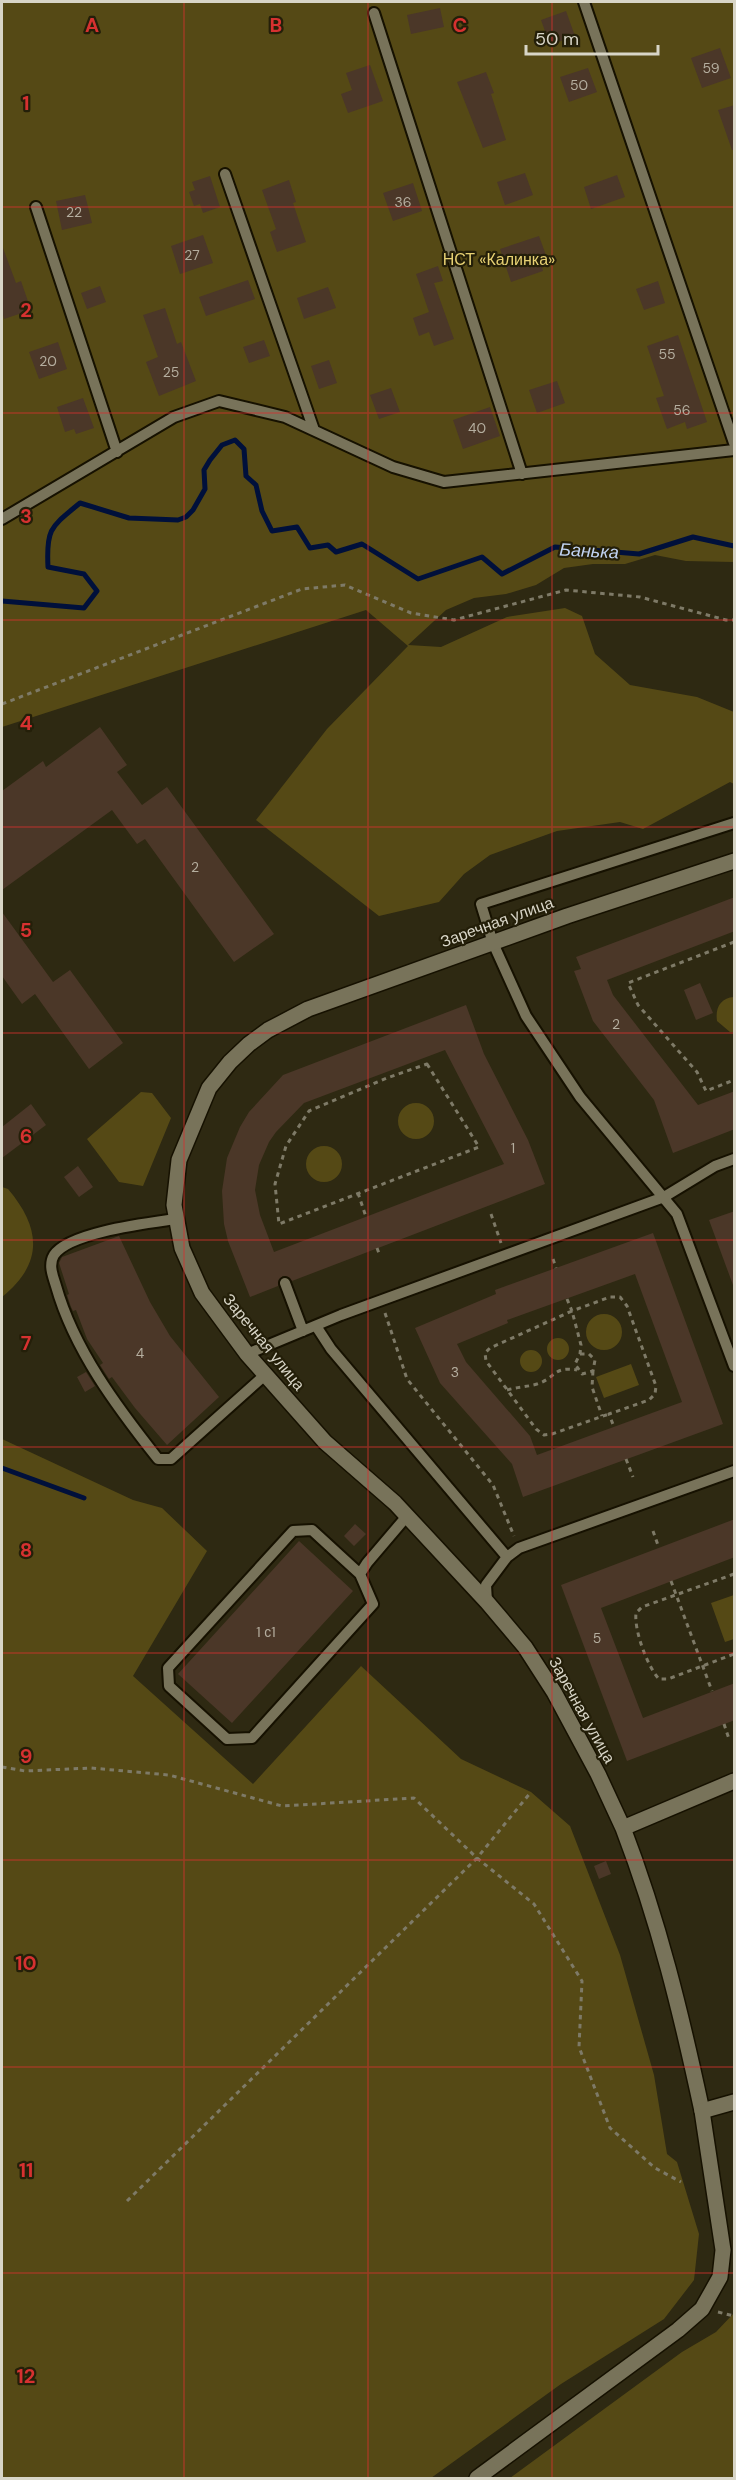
<svg xmlns="http://www.w3.org/2000/svg" width="736" height="2480" viewBox="0 0 736 2480" font-family="'DM Sans',sans-serif">
<style>
.green{fill:#554915}
.lines{fill:none;stroke-linecap:round;stroke-linejoin:round}
.stream{stroke:#00103b;stroke-width:5}
.building{fill:#4b3728;fill-rule:evenodd}
.lane-casing{stroke:#161100;stroke-width:14}
.street-casing{stroke:#161100;stroke-width:18}
.secondary-casing{stroke:#161100;stroke-width:18}
.path{stroke:#7e7a67;stroke-width:3;stroke-dasharray:4.5 4.5;stroke-linecap:butt}
.lane{stroke:#78735a;stroke-width:10}
.street{stroke:#78735a;stroke-width:15}
.secondary{stroke:#78735a;stroke-width:15}
.grid{fill:none;stroke:#d63130;stroke-width:1.5;stroke-opacity:0.55}
.labels{text-anchor:middle;dominant-baseline:central;stroke-width:4.5;stroke-linejoin:round;paint-order:stroke}
.number-label{font-size:14px;fill:#b5ae9f}
.park-label{font-size:16px;fill:#e7d173;stroke:#241f09}
.street-label{font-size:16px;fill:#d8d5c7;stroke:#241f09}
.water-label{font-size:18px;font-style:italic;fill:#c1d3f2;stroke:#241f09}
.grid-label{font-size:20px;text-anchor:middle;font-weight:bold;fill:#d63130;stroke:#241f09;stroke-width:4.5;stroke-linejoin:round;paint-order:stroke}
</style>
<rect width="100%" height="100%" fill="#2e2912"/>
<path class="green" d="M 2,2 L 734,2 L 734,562 L 686,561 L 655,555 L 625,564 L 593,564 L 564,568 L 536,585 L 506,594 L 474,598 L 446,610 L 408,645 L 441,647 L 507,617 L 565,608 L 582,616 L 595,654 L 630,685 L 697,697 L 734,712 L 734,784 L 730,782 L 643,829 L 620,822 L 557,831 L 490,855 L 464,874 L 439,902 L 379,916 L 256,820 L 327,729 L 408,646 L 366,610 L 2,727 Z
M 734,997 L 734,1032 L 730,1032 L 717,1021 C 715,1007 721,998 734,997 Z
M 141,1092 L 152,1093 L 171,1118 L 143,1186 L 119,1182 L 87,1139 Z
M398 1121a18 18 0 1 1 36 0a18 18 0 1 1-36 0Z
M306 1164a18 18 0 1 1 36 0a18 18 0 1 1-36 0Z
M 2,1187 L 8,1189 C 41,1228 44,1263 2,1297 Z
M586 1332a18 18 0 1 1 36 0a18 18 0 1 1-36 0Z
M547 1349a11 11 0 1 1 22 0a11 11 0 1 1-22 0Z
M520 1361a11 11 0 1 1 22 0a11 11 0 1 1-22 0Z
M 631,1364 L 639,1385 L 604,1398 L 596,1377 Z
M 2,1439 L 133,1500 L 162,1508 L 207,1551 L 133,1676 L 253,1784 L 361,1666 L 461,1759 L 531,1792 L 570,1826 L 620,1955 L 654,2075 L 667,2154 L 677,2162 L 699,2234 L 694,2280 L 664,2319 L 561,2384 L 431,2478 L 2,2478 Z
M 734,1595 L 734,1639 L 725,1642 L 711,1603 Z
M 734,2313 L 734,2478 L 510,2478 L 682,2352 L 716,2332 Z"/>
<g class="lines">
<path class="stream" d="M 2,601 L 84,608 L 97,591 L 84,574 L 48,567 C 46,528 51,527 80,503 L 129,518 L 178,520 L 186,517 L 193,510 L 205,489 L 204,470 L 210,460 L 222,445 L 235,440 L 244,449 L 246,476 L 256,485 L 262,511 L 272,531 L 297,527 L 310,548 L 328,545 L 336,552 L 362,544 L 418,579 L 482,557 L 502,574 L 555,547 L 639,554 L 693,537 L 734,546
M 2,1468 L 84,1498"/>
</g>
<path class="building" d="M 440,8 L 444,27 L 411,34 L 407,15 Z
M 566,11 L 575,36 L 550,45 L 541,20 Z
M 720,48 L 731,78 L 702,88 L 691,58 Z
M 370,65 L 383,101 L 348,113 L 341,94 L 352,90 L 346,73 Z
M 588,68 L 597,92 L 569,102 L 560,77 Z
M 486,72 L 494,93 L 491,94 L 506,140 L 483,148 L 457,82 Z
M 735,105 L 735,150 L 732,150 L 718,110 Z
M 525,173 L 533,195 L 505,205 L 497,182 Z
M 617,175 L 625,197 L 591,209 L 584,187 Z
M 210,176 L 220,207 L 203,213 L 200,204 L 194,206 L 189,192 L 195,190 L 192,182 Z
M 289,180 L 296,202 L 293,203 L 306,242 L 277,252 L 270,232 L 276,229 L 262,190 Z
M 413,183 L 422,211 L 393,221 L 383,193 Z
M 85,195 L 92,223 L 62,230 L 56,201 Z
M 203,235 L 213,263 L 180,274 L 171,246 Z
M 539,236 L 547,258 L 540,261 L 543,271 L 511,282 L 500,249 Z
M 3,248 L 16,283 L 21,281 L 31,310 L 4,319 L 2,311 L 2,249 Z
M 438,266 L 443,281 L 434,283 L 454,339 L 434,346 L 429,332 L 419,336 L 413,318 L 429,312 L 416,274 Z
M 248,280 L 255,299 L 206,316 L 199,297 Z
M 658,281 L 665,303 L 644,310 L 636,289 Z
M 100,286 L 106,302 L 87,309 L 81,293 Z
M 328,287 L 336,308 L 304,319 L 297,298 Z
M 165,308 L 177,344 L 181,342 L 196,381 L 159,396 L 146,362 L 158,357 L 143,315 Z
M 678,335 L 707,422 L 687,429 L 685,422 L 667,429 L 656,398 L 664,396 L 647,346 Z
M 264,340 L 270,356 L 249,363 L 243,347 Z
M 58,342 L 67,369 L 39,379 L 29,352 Z
M 329,360 L 337,383 L 319,389 L 311,366 Z
M 557,381 L 565,403 L 537,413 L 529,390 Z
M 391,388 L 400,412 L 379,419 L 370,395 Z
M 83,398 L 94,428 L 76,434 L 74,429 L 65,432 L 57,407 Z
M 490,407 L 500,436 L 463,449 L 453,420 Z
M 100,727 L 127,765 L 117,772 L 142,805 L 167,787 L 274,934 L 234,962 L 145,839 L 137,844 L 112,810 L 2,890 L 2,791 L 43,761 L 46,767 Z
M 735,897 L 735,931 L 607,980 L 613,995 L 698,1105 L 735,1091 L 735,1129 L 673,1153 L 654,1100 L 593,1021 L 574,971 L 581,969 L 576,957 Z
M 2,912 L 53,982 L 70,970 L 123,1043 L 89,1069 L 35,994 L 22,1004 L 2,976 Z
M 700,983 L 713,1013 L 696,1020 L 684,990 Z
M 466,1005 L 484,1054 L 528,1140 L 545,1184 L 292,1281 L 289,1277 L 283,1276 L 279,1279 L 278,1286 L 250,1297 L 228,1241 L 224,1224 L 222,1191 L 227,1158 L 240,1127 L 249,1112 L 283,1075 ZM 445,1050 L 504,1164 L 274,1252 L 260,1215 L 255,1190 L 259,1165 L 269,1142 L 276,1132 L 304,1103 Z
M 31,1104 L 46,1125 L 2,1158 L 2,1127 Z
M 78,1166 L 93,1187 L 79,1197 L 64,1177 Z
M 735,1211 L 735,1285 L 733,1285 L 709,1220 Z
M 653,1233 L 723,1424 L 523,1497 L 512,1464 L 440,1383 L 415,1328 L 496,1294 L 495,1290 ZM 635,1274 L 682,1402 L 537,1455 L 530,1436 L 466,1362 L 457,1344 L 508,1323 L 507,1320 Z
M 119,1236 L 150,1302 L 170,1336 L 219,1397 L 167,1445 L 135,1408 L 112,1377 L 109,1379 L 100,1365 L 103,1363 L 87,1339 L 76,1310 L 73,1311 L 71,1307 L 67,1295 L 69,1294 L 59,1263 L 62,1257 Z
M 86,1372 L 95,1386 L 85,1392 L 77,1377 Z
M 735,1519 L 735,1557 L 601,1608 L 643,1718 L 735,1683 L 735,1720 L 627,1761 L 561,1585 Z
M 355,1524 L 366,1534 L 354,1546 L 344,1536 Z
M 299,1541 L 353,1591 L 232,1723 L 178,1674 Z
M 606,1861 L 611,1874 L 599,1879 L 594,1866 Z"/>
<g class="lines">
<defs>
<path id="lane" d="M 584,2 L 734,443
M 374,13 L 522,474
M 225,174 L 314,430
M 36,207 L 117,452
M 2,519 L 174,417 L 219,401 L 285,417 L 393,467 L 444,482 L 734,450
M 734,823 L 481,904 L 493,943 L 526,1016 L 580,1097 L 677,1214 L 734,1366
M 176,1219 C 149,1223 69,1232 54,1255 C 48,1265 53,1276 56,1286 C 74,1350 117,1407 158,1459 L 171,1459 L 265,1375
M 285,1283 L 303,1331
M 316,1326 L 331,1349 L 507,1557
M 247,1354 L 341,1315 L 664,1197 L 715,1166 L 734,1159
M 312,1530 L 360,1574 L 373,1604 L 252,1738 L 227,1739 L 169,1686 L 168,1668 L 293,1531 Z
M 360,1574 L 367,1563 L 407,1516
M 487,1602 L 486,1585 L 507,1557 L 519,1548 L 734,1471"/>
<path id="street" d="M 734,861 L 567,916 L 308,1009 L 268,1030 L 249,1044 L 230,1062 L 209,1088 L 179,1160 L 174,1205 L 182,1248 L 202,1293 L 247,1354 L 325,1442 L 395,1503 L 487,1602 L 525,1647 L 554,1692 L 598,1774 L 623,1828 L 734,1781
M 623,1828 C 659,1922 681,2013 702,2111"/>
<path id="secondary" d="M 477,2478 L 678,2330 L 702,2309 L 720,2277 L 723,2250 L 702,2111 L 734,2102"/>
</defs>
<use href="#lane" class="lane-casing"/>
<use href="#street" class="street-casing"/>
<use href="#secondary" class="secondary-casing"/>
<path class="path" d="M 2,704 L 302,589 L 345,585 L 411,613 L 454,620 L 566,590 L 640,597 L 726,620 L 734,620
M 734,942 L 628,983 L 638,1005 L 697,1072 L 706,1091 L 734,1080
M 427,1064 L 479,1147 L 279,1224 L 275,1184 L 286,1146 L 309,1111 L 387,1078 Z
M 358,1193 L 366,1217
M 491,1214 L 501,1243
M 377,1248 L 380,1256
M 553,1259 L 556,1268
M 567,1299 L 572,1311 L 610,1297 L 620,1297 L 627,1306 L 656,1386 L 655,1394 L 649,1400 L 609,1414 L 614,1427
M 385,1313 L 407,1379 L 493,1485 L 514,1536
M 580,1354 L 589,1354 L 595,1360 L 593,1371 L 582,1374 L 575,1364 L 580,1354 L 581,1345 L 572,1311 L 490,1348 L 485,1353 L 486,1361 L 536,1429 L 544,1435 L 552,1434 L 609,1414
M 593,1371 L 592,1387 L 602,1416
M 507,1390 C 517,1387 527,1387 537,1384 C 556,1378 553,1366 577,1370
M 626,1459 L 633,1477
M 653,1531 L 659,1548
M 734,1574 L 642,1607 L 636,1613 C 634,1630 647,1666 659,1679 L 668,1679 L 734,1654
M 671,1581 L 712,1691
M 724,1724 L 729,1739
M 2,1767 L 25,1771 L 91,1768 L 169,1775 L 282,1806 L 414,1798 L 477,1858 L 534,1904 L 582,1981 L 579,2047 L 610,2128 L 655,2168 L 681,2182
M 127,2201 L 477,1858 L 531,1792
M 718,2312 L 734,2316"/>
<use href="#lane" class="lane"/>
<use href="#street" class="street"/>
<use href="#secondary" class="secondary"/>
</g>
<path class="grid" d="M 184,2 L 184,2478M 368,2 L 368,2478M 552,2 L 552,2478M 2,207 L 734,207M 2,413 L 734,413M 2,620 L 734,620M 2,827 L 734,827M 2,1033 L 734,1033M 2,1240 L 734,1240M 2,1447 L 734,1447M 2,1653 L 734,1653M 2,1860 L 734,1860M 2,2067 L 734,2067M 2,2273 L 734,2273"/>
<g class="labels">
<g class="number-label">
<text x="711" y="68">59</text>
<text x="579" y="85">50</text>
<text x="403" y="202">36</text>
<text x="74" y="212">22</text>
<text x="192" y="255">27</text>
<text x="667" y="354">55</text>
<text x="48" y="361">20</text>
<text x="171" y="372">25</text>
<text x="682" y="410">56</text>
<text x="477" y="428">40</text>
<text x="195" y="867">2</text>
<text x="616" y="1024">2</text>
<text x="513" y="1148">1</text>
<text x="140" y="1353">4</text>
<text x="455" y="1372">3</text>
<text x="266" y="1632">1 с1</text>
<text x="597" y="1638">5</text>
</g>
<g class="park-label">
<text x="499" y="259">НСТ «Калинка»</text>
</g>
<g class="street-label">
<text transform="translate(497 922) rotate(-20)">Заречная улица</text>
<text transform="translate(264 1342) rotate(51)">Заречная улица</text>
<text transform="translate(582 1710) rotate(61)">Заречная улица</text>
</g>
<g class="water-label">
<text transform="translate(589 551) rotate(3)">Банька</text>
</g>
</g>
<g class="grid-label">
<text x="92" y="32">A</text>
<text x="276" y="32">B</text>
<text x="460" y="32">C</text>
<text x="26" y="110">1</text>
<text x="26" y="317">2</text>
<text x="26" y="523">3</text>
<text x="26" y="730">4</text>
<text x="26" y="937">5</text>
<text x="26" y="1143">6</text>
<text x="26" y="1350">7</text>
<text x="26" y="1557">8</text>
<text x="26" y="1763">9</text>
<text x="26" y="1970">10</text>
<text x="26" y="2177">11</text>
<text x="26" y="2383">12</text>
</g>
<rect width="736" height="2480" fill="none" stroke="#d8d5c7" stroke-width="6"/>
<path d="M526 45v9h132v-9" fill="none" stroke="#d8d5c7" stroke-width="3"/>
<text x="535" y="45" font-size="18" fill="#d8d5c7" stroke="#241f09" stroke-width="4.5" paint-order="stroke">50 m</text>
</svg>
